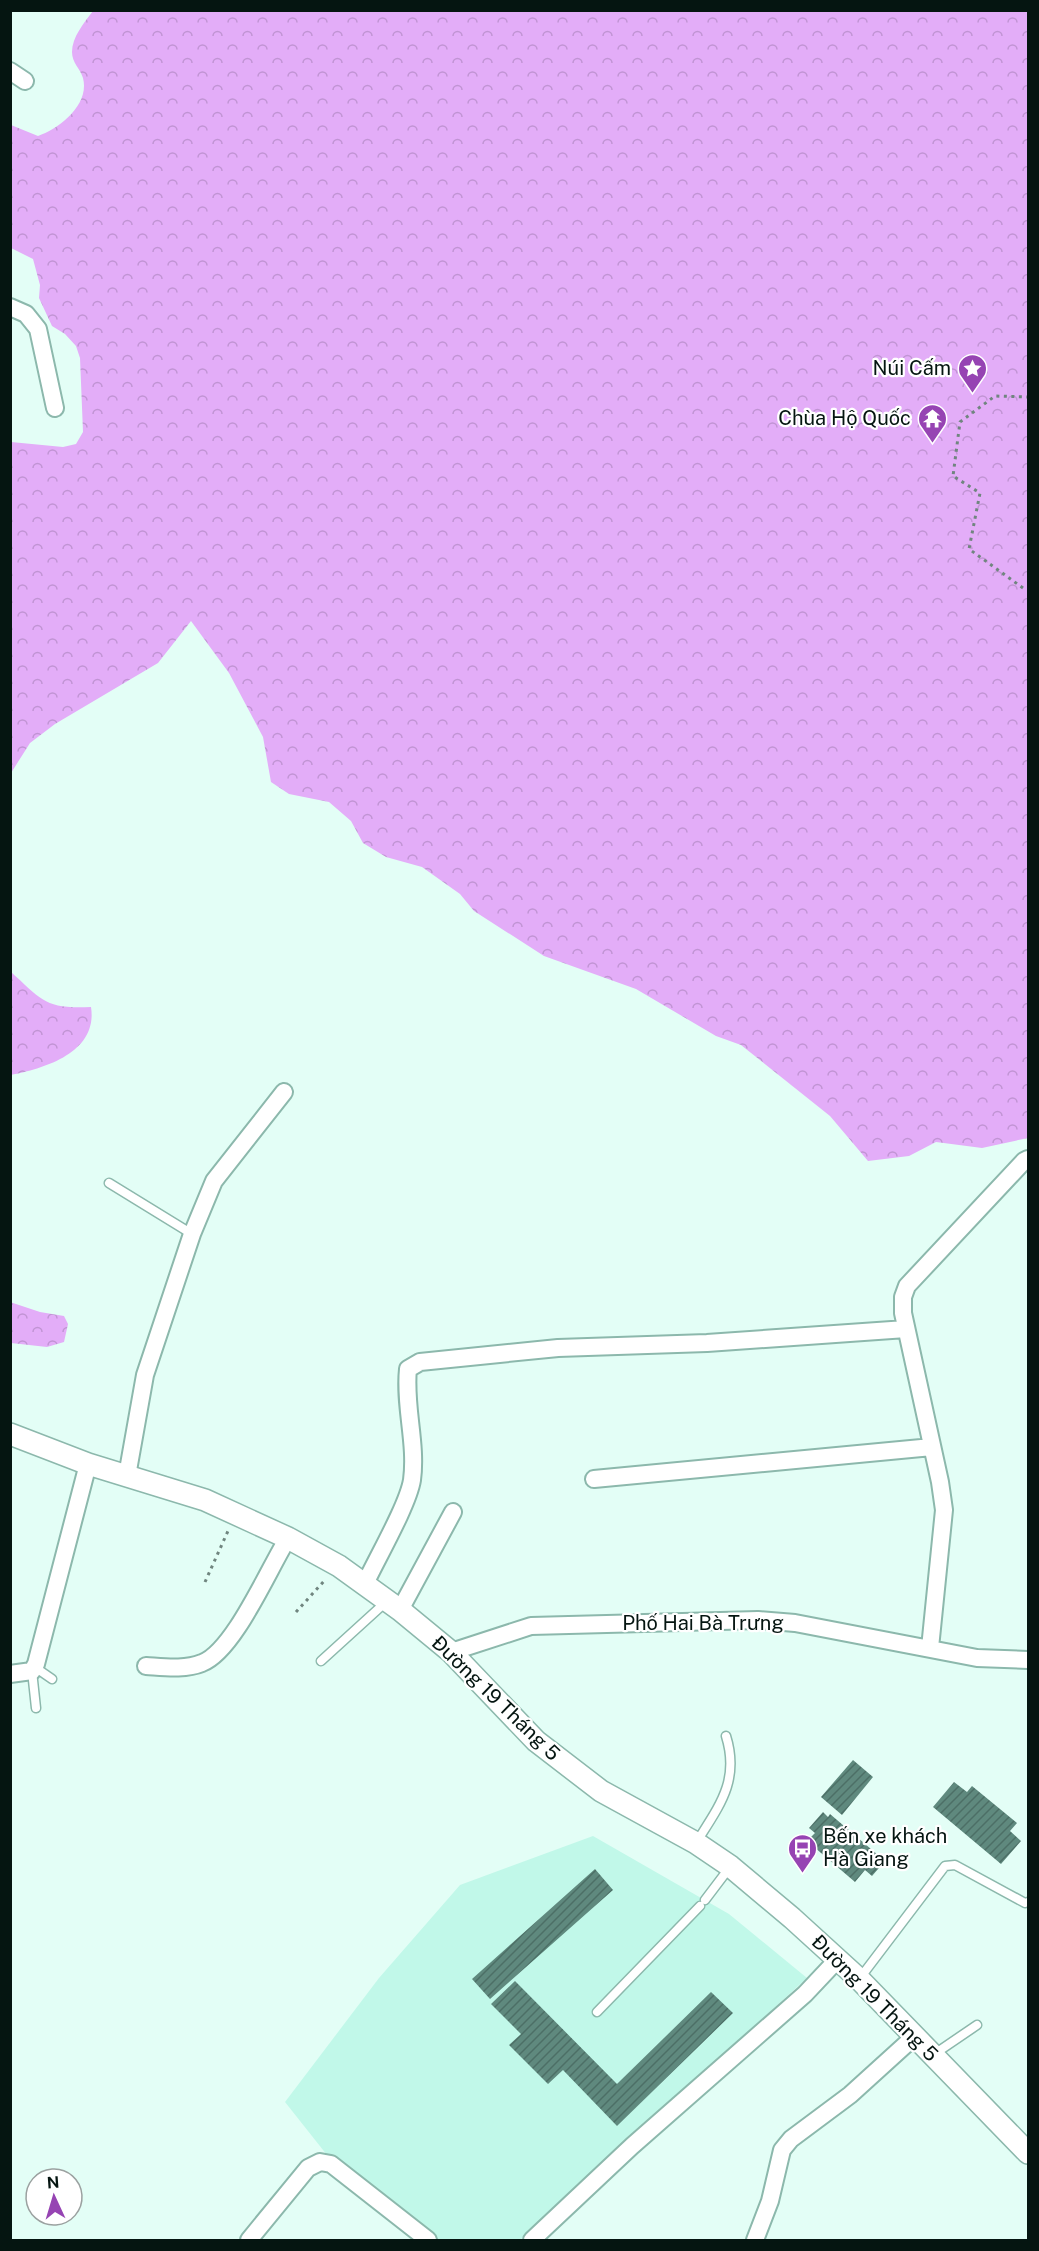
<svg xmlns="http://www.w3.org/2000/svg" width="1039" height="2251" viewBox="0 0 1039 2251" font-family="'Public Sans',sans-serif">
<style>
.built{fill:#c1f8e9}
.forest{fill:url(#forest-crowns)}
.building{fill:url(#building-hatch)}
.lines{fill:none;stroke-linecap:round;stroke-linejoin:round}
.service-casing{stroke:#8cb8ac;stroke-width:11}
.minor-casing{stroke:#8cb8ac;stroke-width:20}
.tertiary-casing{stroke:#8cb8ac;stroke-width:24}
.path{stroke:#70857f;stroke-width:3;stroke-dasharray:3 4.5;stroke-linecap:butt}
.service{stroke:#fff;stroke-width:8}
.minor{stroke:#fff;stroke-width:16}
.tertiary{stroke:#fff;stroke-width:21}
.labels{text-anchor:middle;dominant-baseline:central;stroke-width:4.5;stroke-linejoin:round;paint-order:stroke}
.poi-label{font-size:20px;fill:#051511;stroke:#fff;text-anchor:end}
.street-label{font-size:20px;fill:#051511;stroke:#fff}
</style>
<defs>
<pattern id="forest-crowns" width="20" height="18" patternUnits="userSpaceOnUse" patternTransform="scale(1.5)"><rect width="20" height="18" fill="#e3adf8"/><path d="M2 6a3 3 0 1 1 6 0M12 15a3 3 0 1 1 6 0" fill="none" stroke="#c194d4"/></pattern>
<pattern id="building-hatch" width="6" height="6" patternUnits="userSpaceOnUse" patternTransform="scale(1.5)"><rect width="6" height="6" fill="#5f897e"/><path d="M-1 1l2-2M0 6l6-6M5 7l2-2" fill="none" stroke="#4c6f66"/></pattern>
</defs>
<rect width="100%" height="100%" fill="#e3fef6"/>
<path class="built" d="M 593,1836 L 729,1914 L 807,1978 L 520,2240 L 436,2240 L 327,2155 L 285,2102 L 379,1978 L 460,1885 Z"/>
<path class="forest" d="M 93,11 L 1028,11 L 1028,1138 L 982,1148 L 936,1142 L 909,1156 L 868,1161 L 830,1116 L 741,1045 L 716,1036 L 636,989 L 544,956 L 474,911 L 460,894 L 422,867 L 386,857 L 363,843 L 351,821 L 329,802 L 289,794 L 271,782 L 263,737 L 229,673 L 191,621 L 158,663 L 55,724 L 30,743 L 11,773 L 11,442 L 63,447 L 76,444 L 83,432 L 80,358 L 76,346 L 65,334 L 52,326 L 39,298 L 40,285 L 33,259 L 11,248 L 11,125 L 38,136 C 59,129 90,105 83,78 C 80,68 72,63 72,52 C 72,37 84,23 93,11 Z
M 10,971 C 43,1001 45,1009 91,1007 C 98,1052 46,1068 11,1075 Z
M 10,1302 L 40,1312 L 64,1316 L 68,1324 L 64,1342 L 47,1347 L 11,1343 Z"/>
<path class="building" d="M 853,1760 L 873,1777 L 842,1815 L 821,1797 Z
M 954,1782 L 967,1792 L 972,1786 L 1017,1823 L 1010,1831 L 1021,1841 L 1001,1864 L 933,1807 Z
M 823,1812 L 828,1817 L 830,1814 L 885,1861 L 872,1876 L 865,1870 L 855,1882 L 807,1841 L 815,1833 L 809,1828 Z
M 595,1869 L 613,1890 L 490,1999 L 472,1979 Z
M 515,1981 L 617,2084 L 711,1992 L 733,2013 L 617,2126 L 563,2070 L 548,2084 L 509,2045 L 521,2034 L 491,2004 Z"/>
<g class="lines">
<defs>
<path id="service" d="M 109,1183 L 192,1234
M 321,1661 L 387,1601
M 36,1664 L 39,1670 L 52,1679
M 32,1671 L 36,1708
M 696,1843 C 719,1806 740,1781 726,1736
M 705,1900 L 730,1867
M 860,1978 L 945,1866 L 955,1865 L 1025,1903 L 1028,1902
M 597,2012 L 700,1906
M 933,2055 L 977,2025"/>
<path id="minor" d="M 10,71 L 25,81
M 10,307 L 26,314 L 38,329 L 55,408
M 127,1476 L 145,1375 L 192,1234 L 214,1181 L 284,1092
M 594,1479 L 932,1447
M 364,1586 C 376,1560 408,1505 412,1480 C 417,1443 404,1406 408,1369 L 420,1362 L 558,1348 L 707,1343 L 906,1329
M 400,1610 L 453,1512
M 930,1648 L 944,1510 L 940,1482 L 903,1313 L 903,1297 L 907,1286 L 1024,1161 L 1028,1159
M 451,1652 L 531,1626 L 758,1620 L 795,1623 L 977,1658 L 1028,1660
M 146,1666 C 163,1667 185,1670 202,1663 C 234,1651 269,1568 288,1538
M 10,1674 L 32,1671 L 36,1664 L 88,1464
M 249,2240 L 308,2168 L 320,2162 L 331,2164 L 428,2240
M 532,2240 L 632,2146 L 805,1994 L 838,1959
M 755,2240 L 770,2201 L 782,2150 L 791,2139 L 850,2095 L 915,2036"/>
<path id="tertiary" d="M 10,1434 L 88,1464 L 205,1500 L 288,1538 L 339,1566 L 400,1610 L 451,1652 L 536,1741 L 601,1791 L 696,1843 L 730,1866 L 792,1918 L 859,1979 L 1028,2153"/>
</defs>
<use href="#service" class="service-casing"/>
<use href="#minor" class="minor-casing"/>
<use href="#tertiary" class="tertiary-casing"/>
<path class="path" d="M 1023,588 L 969,549 L 980,493 L 953,476 L 960,422 L 995,396 L 1028,397
M 205,1582 L 228,1531
M 296,1612 L 325,1580"/>
<use href="#service" class="service"/>
<use href="#minor" class="minor"/>
<use href="#tertiary" class="tertiary"/>
</g>
<defs>
<symbol id="sight-pin" viewBox="-11 -11 22 30"><path d="M0 17L-7.5 6A9.5 9.5 0 1 1 7.5 6Z" fill="#9644b3" stroke="#fff"/><path d="M0-6L1.8-2.2L6-1.7L2.9 1.2L3.7 5.4L0 3.3L-3.7 5.4L-2.9 1.2L-6-1.7L-1.8-2.2Z" fill="#fff"/></symbol>
<symbol id="temple-pin" viewBox="-11 -11 22 30"><path d="M0 17L-7.5 6A9.5 9.5 0 1 1 7.5 6Z" fill="#9644b3" stroke="#fff"/><path d="M0-6L5-2H3V0L6.5 2.5H4V6H1.5V3h-3V6H-4V2.5H-6.5L-3 0V-2H-5Z" fill="#fff"/></symbol>
<symbol id="bus-pin" viewBox="-11 -11 22 30"><path d="M0 17L-7.5 6A9.5 9.5 0 1 1 7.5 6Z" fill="#9644b3" stroke="#fff"/><path d="M-5-6H5V4H4V6H2V4H-2V6H-4V4H-5ZM-3.5-4V0h7V-4ZM-3.5 1.2v1.5H-2V1.2ZM2 1.2v1.5H3.5V1.2Z" fill="#fff"/></symbol>
</defs>
<g fill-rule="evenodd">
<use href="#sight-pin" x="956" y="352" width="33" height="45"/>
<use href="#temple-pin" x="916" y="402" width="33" height="45"/>
<use href="#bus-pin" x="786" y="1832" width="33" height="45"/>
</g>
<g class="labels">
<g class="poi-label">
<text x="951" y="368">Núi Cấm</text>
<text x="911" y="418">Chùa Hộ Quốc</text>
<text x="823" y="1836" text-anchor="start">Bến xe khách<tspan x="823" dy="23">Hà Giang</tspan></text>
</g>
<g class="street-label">
<text x="703" y="1623">Phố Hai Bà Trưng</text>
<text transform="translate(496 1698) rotate(44)">Đường 19 Tháng 5</text>
<text transform="translate(875 1998) rotate(45)">Đường 19 Tháng 5</text>
</g>
</g>
<rect width="1039" height="2251" fill="none" stroke="#051511" stroke-width="24"/>
<g transform="translate(54 2197) rotate(356)"><circle r="28" fill="#ffffff" stroke="#9ba1a0" stroke-width="1.5"/>
<path d="M0-4.5L10 22L0 15L-10 22Z" fill="#9644b3"/>
<text y="-9" font-size="16" font-weight="bold" text-anchor="middle" fill="#051511">N</text>
</g>
</svg>
